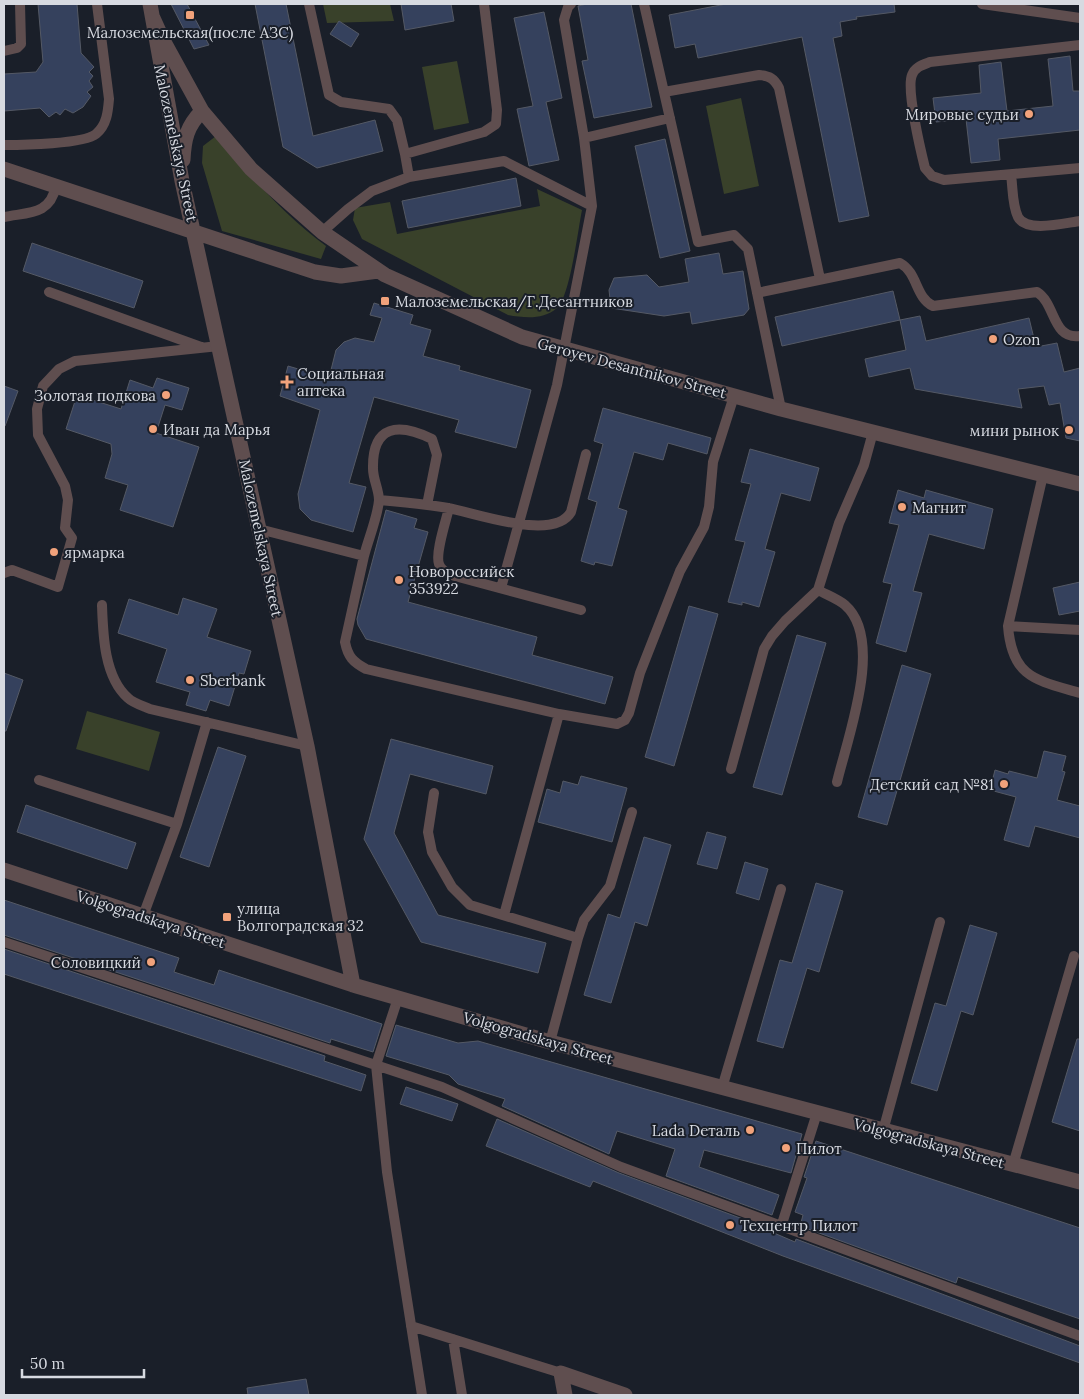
<svg xmlns="http://www.w3.org/2000/svg" width="1084" height="1399" viewBox="0 0 1084 1399" font-family="Lora,serif">
<style>
.green{fill:#39412a}
.building{fill:#35415d;stroke:#545965}
.lines{fill:none;stroke-linecap:round;stroke-linejoin:round}
.lane{stroke:#5f4e4f;stroke-width:10}
.street{stroke:#5f4e4f;stroke-width:15}
.poi-dot{fill:#f1a27b;stroke:#1a1f29;stroke-width:2}
.labels{text-anchor:middle;dominant-baseline:central;stroke-width:4;stroke-linejoin:round;paint-order:stroke}
.poi-label{font-size:15px;fill:#d7dae1;stroke:#1a1f29;text-anchor:start}
.street-label{font-size:15px;fill:#d7dae1;stroke:#1a1f29}
</style>
<rect width="100%" height="100%" fill="#1a1f29"/>
<path class="green" d="M 323,4 L 390,4 L 394,21 L 327,23 Z
M 457,61 L 469,123 L 434,130 L 422,67 Z
M 741,98 L 759,186 L 724,194 L 706,106 Z
M 216,136 C 250,176 284,215 326,246 L 321,259 L 222,231 L 202,163 L 203,146 Z
M 537,189 L 582,210 C 578,229 570,297 557,308 C 543,320 525,318 508,315 L 362,239 L 353,220 L 355,208 L 390,202 L 397,234 L 540,206 Z
M 87,711 L 160,732 L 149,771 L 76,749 Z"/>
<path class="building" d="M 38,4 L 77,4 L 81,53 L 94,67 L 89,72 L 93,76 L 89,81 L 93,87 L 87,92 L 91,96 L 83,107 L 73,113 L 65,109 L 60,115 L 56,112 L 49,117 L 40,108 L 4,111 L 4,74 L 36,72 L 43,62 Z
M 171,4 L 187,4 L 209,45 L 194,49 Z
M 255,4 L 286,4 L 313,136 L 375,120 L 383,151 L 317,168 L 283,147 Z
M 401,4 L 451,4 L 454,21 L 405,30 Z
M 587,4 L 631,4 L 652,107 L 594,118 L 582,61 L 588,60 L 578,6 Z
M 726,4 L 894,4 L 895,12 L 856,17 L 857,19 L 840,22 L 842,36 L 833,38 L 869,216 L 839,222 L 802,37 L 698,58 L 695,44 L 675,48 L 669,15 Z
M 544,12 L 562,98 L 546,102 L 559,160 L 529,166 L 517,109 L 533,106 L 514,18 Z
M 339,21 L 359,34 L 351,47 L 330,34 Z
M 1070,56 L 1073,91 L 1080,91 L 1080,130 L 998,139 L 1000,160 L 971,163 L 966,119 L 936,122 L 933,98 L 981,93 L 979,65 L 1001,62 L 1007,111 L 1053,106 L 1048,59 Z
M 665,139 L 690,251 L 660,258 L 635,146 Z
M 516,178 L 521,206 L 408,228 L 402,201 Z
M 32,243 L 143,281 L 134,308 L 23,271 Z
M 719,253 L 723,274 L 743,271 L 749,309 L 744,315 L 692,324 L 690,312 L 664,316 L 611,308 L 609,290 L 614,278 L 647,275 L 659,287 L 689,282 L 685,259 Z
M 893,291 L 900,320 L 782,346 L 775,317 Z
M 374,303 L 413,315 L 410,324 L 431,330 L 423,356 L 460,366 L 459,370 L 531,390 L 516,448 L 455,432 L 459,420 L 374,397 L 349,483 L 366,487 L 353,532 L 311,520 L 300,509 L 298,494 L 320,410 L 280,396 L 288,366 L 329,378 L 336,350 L 344,342 L 355,338 L 374,342 L 382,318 L 370,315 Z
M 920,316 L 926,341 L 1029,318 L 1036,347 L 1057,343 L 1064,372 L 1080,368 L 1080,441 L 1066,438 L 1060,403 L 1049,405 L 1044,386 L 1018,389 L 1022,408 L 915,389 L 910,368 L 869,377 L 865,359 L 906,350 L 900,320 Z
M 157,378 L 189,388 L 182,410 L 165,405 L 156,433 L 199,447 L 173,527 L 120,510 L 128,485 L 105,478 L 112,454 L 111,444 L 66,429 L 77,395 L 121,409 L 130,380 L 153,388 Z
M 4,386 L 18,391 L 5,426 L 4,426 Z
M 603,408 L 711,438 L 707,454 L 668,443 L 663,460 L 634,452 L 618,508 L 627,511 L 612,566 L 595,562 L 594,565 L 581,561 L 597,502 L 588,499 L 603,444 L 594,441 Z
M 750,449 L 819,468 L 810,501 L 781,493 L 765,549 L 775,552 L 759,607 L 742,602 L 742,605 L 728,602 L 745,542 L 735,540 L 751,484 L 741,482 Z
M 898,490 L 924,498 L 926,490 L 993,509 L 984,549 L 929,534 L 913,591 L 922,593 L 906,652 L 876,643 L 892,584 L 883,582 L 899,525 L 889,523 Z
M 386,510 L 417,519 L 414,528 L 428,532 L 408,602 L 537,637 L 532,655 L 613,677 L 605,704 L 366,639 L 358,625 L 357,619 Z
M 1080,582 L 1080,611 L 1059,615 L 1053,588 Z
M 183,598 L 217,609 L 207,637 L 251,651 L 244,674 L 239,673 L 229,706 L 210,700 L 206,711 L 186,705 L 190,692 L 156,682 L 167,649 L 118,633 L 129,599 L 178,615 Z
M 689,606 L 718,614 L 674,766 L 645,757 Z
M 797,635 L 826,643 L 782,795 L 753,787 Z
M 902,665 L 931,674 L 887,825 L 858,817 Z
M 4,673 L 23,680 L 6,731 L 4,731 Z
M 391,739 L 493,766 L 486,794 L 410,774 L 394,833 L 438,915 L 546,943 L 538,973 L 421,942 L 364,839 Z
M 218,747 L 246,756 L 209,867 L 180,857 Z
M 1044,751 L 1066,756 L 1062,771 L 1065,772 L 1057,800 L 1080,806 L 1080,838 L 1035,826 L 1029,847 L 1004,840 L 1016,797 L 990,790 L 995,770 L 1008,774 L 1009,771 L 1037,778 Z
M 581,776 L 627,788 L 612,842 L 538,822 L 547,789 L 560,793 L 563,781 L 578,785 Z
M 26,805 L 136,843 L 127,869 L 17,832 Z
M 707,832 L 726,837 L 717,869 L 697,864 Z
M 644,837 L 671,845 L 647,926 L 635,922 L 611,1003 L 584,995 L 608,914 L 620,918 Z
M 745,862 L 768,869 L 759,900 L 736,893 Z
M 816,883 L 843,891 L 819,972 L 807,968 L 783,1048 L 757,1041 L 780,960 L 792,963 Z
M 4,900 L 179,958 L 174,972 L 214,985 L 219,970 L 382,1024 L 373,1052 L 331,1039 L 330,1043 L 4,935 Z
M 970,925 L 997,933 L 973,1015 L 961,1011 L 937,1091 L 911,1083 L 935,1003 L 946,1006 Z
M 4,949 L 325,1056 L 324,1061 L 366,1075 L 361,1091 L 4,974 Z
M 396,1025 L 458,1043 L 478,1041 L 802,1134 L 791,1173 L 704,1150 L 699,1167 L 779,1195 L 772,1215 L 666,1176 L 675,1149 L 617,1131 L 609,1154 L 502,1106 L 505,1099 L 458,1084 L 449,1075 L 386,1056 Z
M 1077,1039 L 1080,1039 L 1080,1131 L 1052,1122 Z
M 406,1087 L 458,1104 L 452,1121 L 400,1104 Z
M 497,1119 L 619,1173 L 767,1228 L 767,1230 L 795,1242 L 796,1239 L 1080,1346 L 1080,1363 L 783,1256 L 593,1181 L 590,1187 L 486,1146 Z
M 816,1141 L 1080,1228 L 1080,1319 L 958,1277 L 956,1283 L 800,1226 L 803,1215 L 795,1212 L 807,1178 L 804,1177 Z
M 306,1379 L 309,1395 L 248,1395 L 247,1388 Z"/>
<g class="lines">
<path class="lane" d="M 309,4 L 329,95 L 341,102 L 389,109 L 397,120 L 405,154
M 644,4 L 698,242 L 734,235 L 748,249 L 781,409
M 982,4 L 1080,18
M 1080,45 L 930,62 C 922,65 915,67 912,75 C 906,89 921,152 925,168 L 932,176 L 944,180 L 1080,168
M 4,51 L 17,48 L 21,44 L 20,4
M 664,92 L 759,75 C 769,76 774,78 779,88 L 820,279
M 584,138 L 670,118
M 4,145 C 22,145 84,144 96,134 C 107,125 108,111 109,99 L 97,4
M 1011,175 C 1013,188 1012,205 1018,217 C 1026,233 1065,223 1080,221
M 409,177 L 504,161 L 592,206
M 4,217 C 29,212 50,215 56,186
M 322,232 L 348,209 L 372,191 L 409,177 L 405,154 L 484,132 L 496,124 L 497,110 L 484,4
M 49,292 L 201,347
M 757,293 L 900,263 C 918,273 915,297 933,306 L 1037,292 C 1056,304 1052,340 1080,336
M 1043,475 L 1008,626 C 1012,678 1036,680 1080,693
M 379,500 C 402,502 425,504 448,508 C 476,513 554,542 571,512 L 586,454
M 449,508 C 446,521 435,553 439,564 C 441,570 446,572 451,575 L 581,610
M 259,529 L 364,556 C 368,540 378,516 379,500 C 379,490 373,479 373,469 C 372,424 399,423 432,439 L 437,455 L 427,505
M 364,556 L 345,642 C 348,657 353,662 366,669 L 559,714 L 617,724 L 625,720 L 629,713 L 640,673 L 680,571 L 704,527 L 709,507 L 713,462 L 734,396
M 4,573 L 12,570 L 58,587 L 72,538 L 65,528 L 68,500 L 65,486 L 38,435 L 37,409 L 43,386 L 59,369 L 75,361 L 219,346
M 501,588 L 557,385 L 592,206 L 584,138 L 564,20 L 568,7 L 571,4
M 818,590 C 827,595 838,599 845,605 C 885,640 847,739 837,782
M 102,605 C 103,634 104,677 128,698 C 133,703 143,706 150,709 L 307,746
M 1008,626 L 1080,630
M 731,769 L 764,649 L 772,636 L 785,621 L 818,590 L 839,523 L 864,465 L 873,432
M 39,780 L 177,824
M 434,793 L 428,832 L 432,852 L 452,887 L 470,905 L 578,938
M 504,915 L 559,714
M 143,916 L 177,824 L 207,722
M 4,942 L 442,1087 L 621,1167 L 1080,1336
M 398,998 L 376,1065 L 387,1172 L 422,1395
M 550,1042 L 578,938 L 584,920 L 610,886 L 632,812
M 722,1088 L 781,889
M 883,1131 L 940,922
M 1013,1165 L 1074,956
M 781,1227 L 817,1113
M 411,1326 L 561,1373
M 453,1339 L 462,1395"/>
<path class="street" d="M 150,4 L 182,181 L 307,746 L 353,985
M 153,18 L 163,40 L 202,111 L 251,169 L 322,232 L 385,275 L 522,337 L 781,409 L 1080,484
M 183,160 C 184,139 187,126 202,111
M 4,169 L 315,272 L 341,276 L 378,271
M 4,870 L 353,985 L 550,1042 L 1080,1182
M 565,1395 L 561,1373 L 625,1395"/>
</g>
<g class="poi-dot">
<rect x="185" y="10" width="10" height="10" rx="2.5"/>
<circle cx="1029" cy="114" r="5"/>
<rect x="380" y="296" width="10" height="10" rx="2.5"/>
<circle cx="993" cy="339" r="5"/>
<path d="M284.5 374.5h5v5h5v5h-5v5h-5v-5h-5v-5h5z"/>
<circle cx="166" cy="395" r="5"/>
<circle cx="153" cy="429" r="5"/>
<circle cx="1069" cy="430" r="5"/>
<circle cx="902" cy="507" r="5"/>
<circle cx="54" cy="552" r="5"/>
<circle cx="399" cy="580" r="5"/>
<circle cx="190" cy="680" r="5"/>
<circle cx="1004" cy="784" r="5"/>
<rect x="222" y="912" width="10" height="10" rx="2.5"/>
<circle cx="151" cy="962" r="5"/>
<circle cx="750" cy="1130" r="5"/>
<circle cx="786" cy="1148" r="5"/>
<circle cx="730" cy="1225" r="5"/>
</g>
<g class="labels">
<g class="poi-label">
<text x="190" y="32" text-anchor="middle">Малоземельская(после АЗС)</text>
<text x="1019" y="114" text-anchor="end">Мировые судьи</text>
<text x="395" y="301">Малоземельская/Г.Десантников</text>
<text x="1003" y="339">Ozon</text>
<text x="297" y="373">Социальная<tspan x="297" dy="17">аптека</tspan></text>
<text x="156" y="395" text-anchor="end">Золотая подкова</text>
<text x="163" y="429">Иван да Марья</text>
<text x="1059" y="430" text-anchor="end">мини рынок</text>
<text x="912" y="507">Магнит</text>
<text x="64" y="552">ярмарка</text>
<text x="409" y="571">Новороссийск<tspan x="409" dy="17">353922</tspan></text>
<text x="200" y="680">Sberbank</text>
<text x="994" y="784" text-anchor="end">Детский сад №81</text>
<text x="237" y="908">улица<tspan x="237" dy="17">Волгоградская 32</tspan></text>
<text x="141" y="962" text-anchor="end">Соловицкий</text>
<text x="740" y="1130" text-anchor="end">Lada Dеталь</text>
<text x="796" y="1148">Пилот</text>
<text x="740" y="1225">Техцентр Пилот</text>
</g>
<g class="street-label">
<text transform="translate(176 143) rotate(78)">Malozemelskaya Street</text>
<text transform="translate(632 368) rotate(15)">Geroyev Desantnikov Street</text>
<text transform="translate(261 538) rotate(78)">Malozemelskaya Street</text>
<text transform="translate(151 919) rotate(18)">Volgogradskaya Street</text>
<text transform="translate(538 1038) rotate(16)">Volgogradskaya Street</text>
<text transform="translate(929 1143) rotate(15)">Volgogradskaya Street</text>
</g>
</g>
<rect width="1084" height="1399" fill="none" stroke="#d7dae1" stroke-width="10"/>
<path d="M22 1369v8h122v-8" fill="none" stroke="#d7dae1" stroke-width="2.5"/>
<text x="30" y="1369" font-size="15" fill="#d7dae1" stroke="#1a1f29" stroke-width="4" paint-order="stroke">50 m</text>
</svg>
